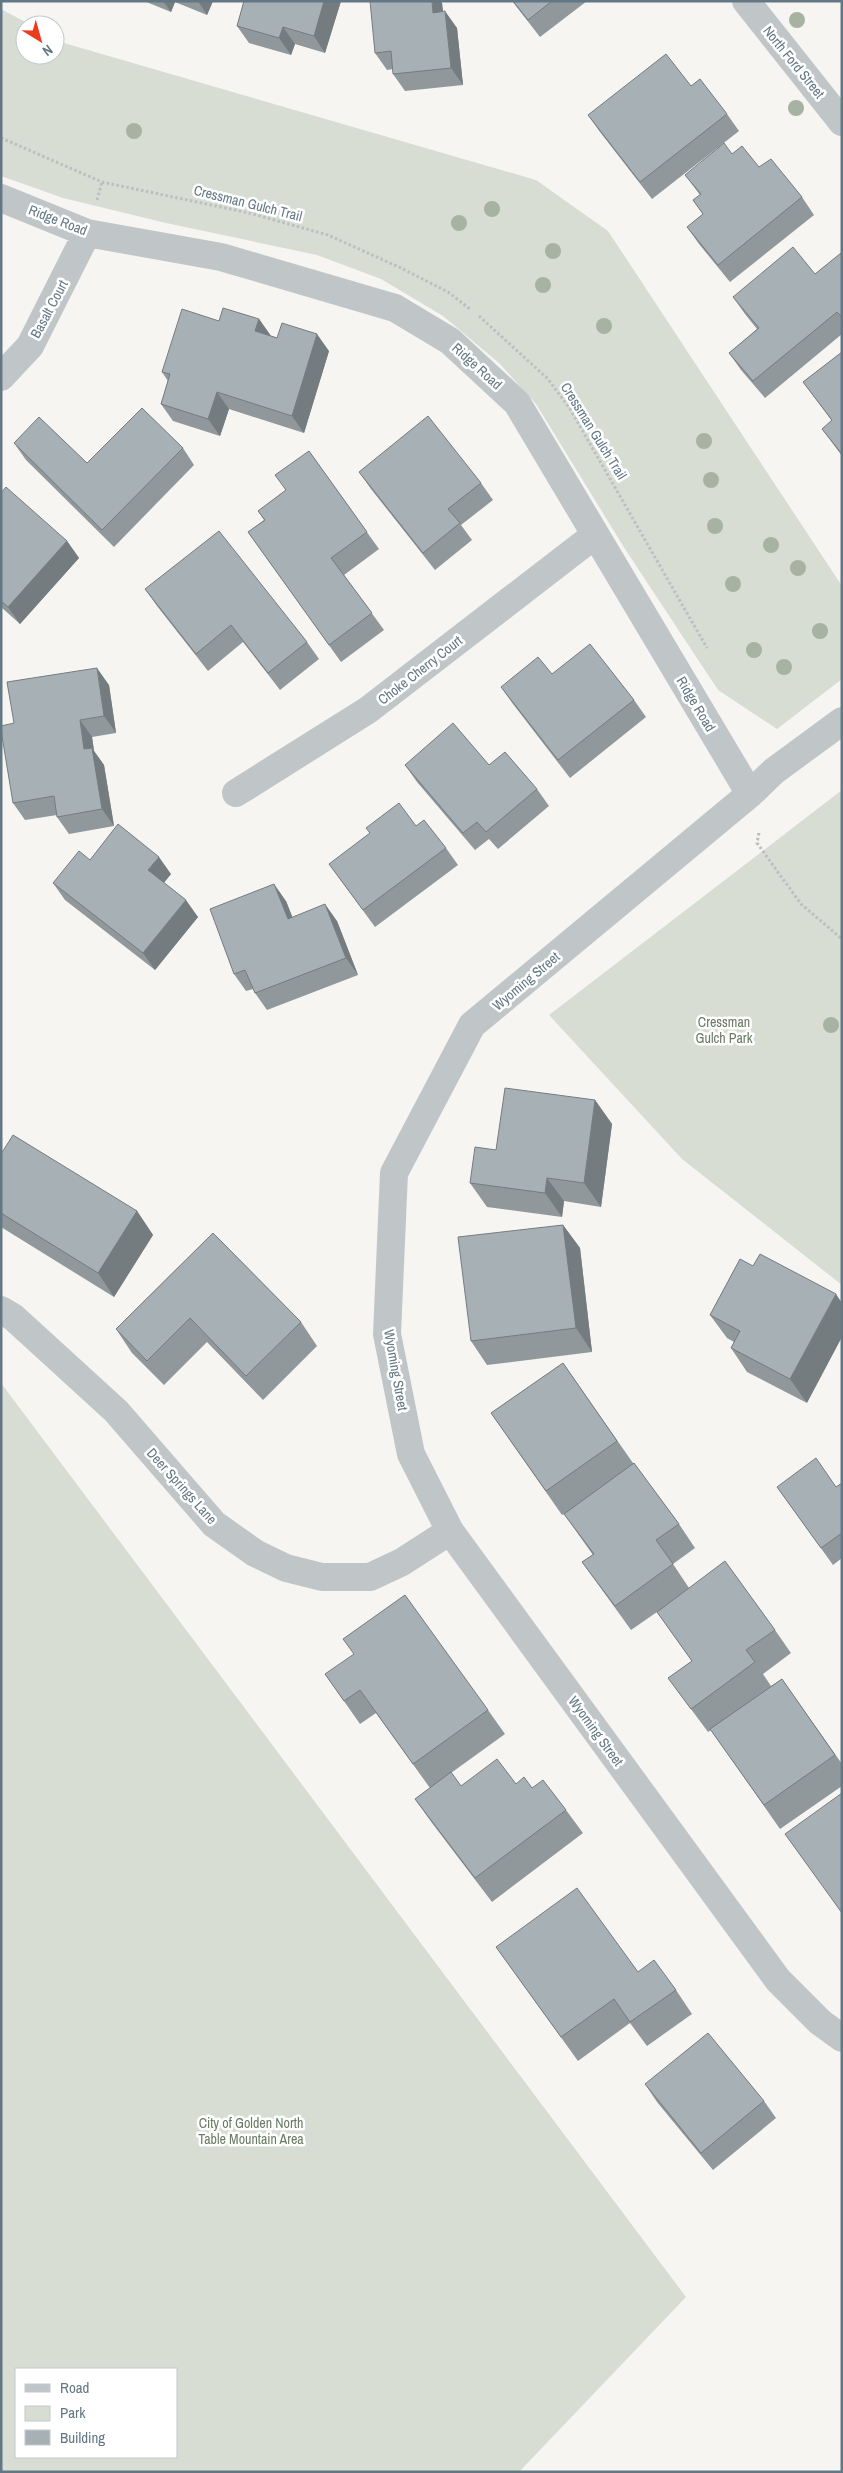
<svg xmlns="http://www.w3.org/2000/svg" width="843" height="2473" viewBox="0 0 843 2473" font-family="'Archivo Narrow',sans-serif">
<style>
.green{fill:#d7ddd3;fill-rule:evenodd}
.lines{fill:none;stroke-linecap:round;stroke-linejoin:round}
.path{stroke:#bcbfc1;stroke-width:3;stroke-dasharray:2.5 2.5;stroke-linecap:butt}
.minor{stroke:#c0c6c8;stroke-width:28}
.tertiary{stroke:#c0c6c8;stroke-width:28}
.tree{fill:#a8b2a3}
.wall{fill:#90989c}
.shaded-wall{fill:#757c7f}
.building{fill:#a7b1b5;stroke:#757c7f}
.labels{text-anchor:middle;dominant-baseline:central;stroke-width:5;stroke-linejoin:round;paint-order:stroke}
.street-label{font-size:14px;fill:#637884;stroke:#fff}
.park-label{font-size:14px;fill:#697b62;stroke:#fff}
</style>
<rect width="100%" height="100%" fill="#f6f5f2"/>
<path class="green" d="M 1,9 L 31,25 L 25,25 L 25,55 L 55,55 L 55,38 L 64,43 L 536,180 L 608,231 L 842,586 L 842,679 L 777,729 L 718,690 L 625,549 L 536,404 L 499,363 L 443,316 L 381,279 L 317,255 L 166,223 L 63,198 L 1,176 Z
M 842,790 L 842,1285 L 682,1159 L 549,1015 Z
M 1,1383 L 686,2297 L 519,2472 L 1,2472 ZM 16,2369 L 176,2369 L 176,2457 L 16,2457 Z"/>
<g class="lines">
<path class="path" d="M 1,138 L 102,182 L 249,213 L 328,235 L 401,268 L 448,292 L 470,309
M 97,200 L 102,182
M 479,316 L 548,379 L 570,409 L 707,648
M 759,833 L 757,843 L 801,904 L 842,939"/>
<path class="minor" d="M 1,198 L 87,233 L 221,257 L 395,308 L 450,341 L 517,403 L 750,794
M 1,377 L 30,346 L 87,233
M 842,721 L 774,771 L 750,794 L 472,1025 L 394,1173 L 387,1334 L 411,1454 L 450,1531 L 778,1980 L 820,2022 L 842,2038
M 236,793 L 368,710 L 595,535
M 1,1310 L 13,1317 L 116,1411 L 214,1524 L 255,1553 L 286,1568 L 322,1577 L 370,1577 L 402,1562 L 450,1531"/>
<path class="tertiary" d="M 746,1 L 842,122"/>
</g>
<g class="tree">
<circle cx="797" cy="20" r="8"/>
<circle cx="796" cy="108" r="8"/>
<circle cx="134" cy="131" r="8"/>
<circle cx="492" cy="209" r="8"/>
<circle cx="459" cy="223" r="8"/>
<circle cx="553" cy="251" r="8"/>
<circle cx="543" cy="285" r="8"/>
<circle cx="604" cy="326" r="8"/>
<circle cx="704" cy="441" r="8"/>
<circle cx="711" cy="480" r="8"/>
<circle cx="715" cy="526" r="8"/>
<circle cx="771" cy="545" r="8"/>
<circle cx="798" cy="568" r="8"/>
<circle cx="733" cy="584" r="8"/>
<circle cx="820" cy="631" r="8"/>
<circle cx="754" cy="650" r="8"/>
<circle cx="784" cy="667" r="8"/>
<circle cx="831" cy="1025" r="8"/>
</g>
<path class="wall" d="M 144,1 L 213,1 L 207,15 L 175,2 L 171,12 Z
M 244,1 L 341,1 L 325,53 L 295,44 L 291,55 L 249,43 L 237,26 Z
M 512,1 L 587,1 L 540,37 Z
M 442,3 L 443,12 L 457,28 L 463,85 L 405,91 L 393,74 L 393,69 L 387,70 L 375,53 Z
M 727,114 L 739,131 L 652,199 L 600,132 L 588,115 Z
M 732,154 L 759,167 L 802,197 L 814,215 L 730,282 L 699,244 L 687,227 L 703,214 L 693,200 L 700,195 L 685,175 Z
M 842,254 L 842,334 L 765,398 L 741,370 L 729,353 L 757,329 L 745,314 L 733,297 L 815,274 Z
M 259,319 L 271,336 L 329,351 L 304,433 L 229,409 L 220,436 L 173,421 L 161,404 L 168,381 L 162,372 L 219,321 Z
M 842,352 L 842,456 L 822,429 L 832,421 L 803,382 Z
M 14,443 L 87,463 L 183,448 L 194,465 L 114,547 L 26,460 Z
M 309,451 L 379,549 L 344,575 L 384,630 L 341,662 L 248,532 L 264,520 L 258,511 L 286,490 Z
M 359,472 L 481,483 L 493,500 L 461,525 L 472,540 L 435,570 L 371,489 Z
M 1,493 L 67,541 L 79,558 L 20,624 L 1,607 Z
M 145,589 L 307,642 L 319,659 L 280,690 L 243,642 L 208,671 L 157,606 Z
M 552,674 L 634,700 L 646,717 L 570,778 L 513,704 L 501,687 Z
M 109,685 L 116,733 L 92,737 L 94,751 L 104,765 L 114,826 L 69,834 L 57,817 L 57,815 L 25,820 L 13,803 L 14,723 Z
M 405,765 L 489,765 L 537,789 L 549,806 L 498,849 L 489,839 L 475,850 L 417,782 Z
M 416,826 L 446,848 L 458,865 L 375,927 L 329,864 Z
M 90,860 L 171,874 L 164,883 L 198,917 L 155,970 L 65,900 L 53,883 Z
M 286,901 L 292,917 L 337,921 L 358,975 L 267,1010 L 255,993 L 253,989 L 246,991 L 234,974 Z
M 595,1100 L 612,1124 L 601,1207 L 564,1201 L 562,1217 L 487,1207 L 470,1183 L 496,1150 Z
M 1,1154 L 137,1211 L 153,1235 L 114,1297 L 1,1227 Z
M 563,1225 L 580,1248 L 592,1352 L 487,1365 L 471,1341 Z
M 213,1233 L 301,1322 L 317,1346 L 263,1400 L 207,1342 L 164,1385 L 132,1353 L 116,1329 Z
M 740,1259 L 807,1403 L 747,1372 L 731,1348 L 734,1342 L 727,1338 L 710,1315 Z
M 563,1363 L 633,1463 L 679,1524 L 695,1548 L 673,1564 L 689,1588 L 775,1630 L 791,1653 L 763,1674 L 771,1686 L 782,1679 L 842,1764 L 842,1786 L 780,1829 L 711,1730 L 708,1732 L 668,1678 L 692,1661 L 657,1612 L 631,1630 L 582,1562 L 593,1555 L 564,1514 L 562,1515 L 491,1413 Z
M 842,1483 L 842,1558 L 833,1565 L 777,1487 L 836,1487 Z
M 325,1674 L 488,1710 L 505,1734 L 451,1773 L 461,1786 L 516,1784 L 532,1788 L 566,1810 L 583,1833 L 492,1902 L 432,1823 L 415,1799 L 430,1788 L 376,1713 L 360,1724 Z
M 496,1947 L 638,1972 L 676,1990 L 692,2014 L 647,2046 L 630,2023 L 578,2061 Z
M 645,2084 L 764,2101 L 776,2118 L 713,2170 L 657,2102 Z"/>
<path class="shaded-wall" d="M 163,1 L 175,1 L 175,2 L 171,12 Z
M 198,1 L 213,1 L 207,15 Z
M 324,1 L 341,1 L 325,53 L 314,36 Z
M 432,1 L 441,1 L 442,3 L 445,30 L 433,13 Z
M 445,11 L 457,28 L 463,85 L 451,68 Z
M 283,27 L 295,44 L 291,55 L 279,38 Z
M 259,319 L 271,336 L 255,331 Z
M 317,334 L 329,351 L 304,433 L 292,416 Z
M 217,392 L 229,409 L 220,436 L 208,419 Z
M 67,541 L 79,558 L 20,624 L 8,607 Z
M 97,668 L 109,685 L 116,733 L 104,716 Z
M 80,720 L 92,737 L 94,751 L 104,765 L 114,826 L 102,809 L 84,749 Z
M 159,857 L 171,874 L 160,887 L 148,870 Z
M 274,884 L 286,901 L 300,936 L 288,919 Z
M 186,900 L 198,917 L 155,970 L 143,953 Z
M 325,904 L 337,921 L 358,975 L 346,958 Z
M 595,1100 L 612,1124 L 601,1207 L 584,1183 Z
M 547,1178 L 564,1201 L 562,1217 L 545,1193 Z
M 137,1211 L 153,1235 L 114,1297 L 98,1273 Z
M 563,1225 L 580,1248 L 592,1352 L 576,1328 Z
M 836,1294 L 842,1303 L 842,1337 L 807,1403 L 790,1379 Z"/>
<path class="building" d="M 244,1 L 324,1 L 314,36 L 283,27 L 279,38 L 237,26 Z
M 370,1 L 432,1 L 433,13 L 445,11 L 451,68 L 393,74 L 391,51 L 375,53 Z
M 513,1 L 552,1 L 528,20 Z
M 666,54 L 691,86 L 700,79 L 727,114 L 640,182 L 588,115 Z
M 724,143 L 732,154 L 742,146 L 759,167 L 771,159 L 802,197 L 718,265 L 687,227 L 703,214 L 693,200 L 701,194 L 685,175 Z
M 793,247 L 815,274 L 841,253 L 842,254 L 842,317 L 837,312 L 753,381 L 729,353 L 759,328 L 733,297 Z
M 223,308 L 259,319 L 255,331 L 277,338 L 282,323 L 317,334 L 292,416 L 217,392 L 208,419 L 161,404 L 170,374 L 162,372 L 182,309 L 219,321 Z
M 842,352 L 842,454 L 822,429 L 832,420 L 803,382 Z
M 142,408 L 183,448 L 102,530 L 14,443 L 39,417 L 87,463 Z
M 428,416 L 481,483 L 448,509 L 460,523 L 423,553 L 359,472 Z
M 309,451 L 367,532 L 331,558 L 372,613 L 329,645 L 248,532 L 265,520 L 258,511 L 286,490 L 275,475 Z
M 6,487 L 67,541 L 8,607 L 1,601 L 1,493 Z
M 219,531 L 307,642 L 268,673 L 231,625 L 196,654 L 145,589 Z
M 590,644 L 634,700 L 558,760 L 501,687 L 538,657 L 552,674 Z
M 97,668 L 104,716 L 80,720 L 84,749 L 92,748 L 102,809 L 57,817 L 54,796 L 13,803 L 1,730 L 1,726 L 14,723 L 7,682 Z
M 453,723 L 489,765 L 505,752 L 537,789 L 486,832 L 477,822 L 463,833 L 405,765 Z
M 399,803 L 416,826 L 424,820 L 446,848 L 363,910 L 329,864 L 370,833 L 366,828 Z
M 118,824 L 159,857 L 148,870 L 186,900 L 143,953 L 53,883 L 79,851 L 90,860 Z
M 274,884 L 288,919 L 325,904 L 346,958 L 255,993 L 245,970 L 234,974 L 210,909 Z
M 505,1088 L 595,1100 L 584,1183 L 547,1178 L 545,1193 L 470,1183 L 475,1147 L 496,1150 Z
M 13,1135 L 137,1211 L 98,1273 L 1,1213 L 1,1154 Z
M 563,1225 L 576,1328 L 471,1341 L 458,1237 Z
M 213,1233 L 301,1322 L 246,1376 L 190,1318 L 147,1361 L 116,1329 Z
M 760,1254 L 836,1294 L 790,1379 L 731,1348 L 740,1331 L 710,1315 L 740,1259 L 753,1266 Z
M 563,1363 L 617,1441 L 546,1491 L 491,1413 Z
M 816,1458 L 836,1487 L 842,1483 L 842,1533 L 821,1548 L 777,1487 Z
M 634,1463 L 679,1524 L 656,1540 L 673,1564 L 615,1606 L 582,1562 L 594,1554 L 564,1514 Z
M 725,1561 L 775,1630 L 746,1650 L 755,1662 L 691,1709 L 668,1678 L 692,1661 L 657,1612 Z
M 405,1595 L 488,1710 L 413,1764 L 360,1690 L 344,1701 L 325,1674 L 354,1654 L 343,1639 Z
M 782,1679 L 835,1755 L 764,1805 L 710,1729 Z
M 497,1759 L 516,1784 L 524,1777 L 532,1788 L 543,1780 L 566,1810 L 475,1878 L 415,1799 L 451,1772 L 461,1786 Z
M 842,1793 L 842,1913 L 785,1834 Z
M 577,1888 L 638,1972 L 654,1960 L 676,1990 L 630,2022 L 614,1999 L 561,2037 L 496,1947 Z
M 708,2033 L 764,2101 L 701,2153 L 645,2084 Z"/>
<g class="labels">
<g class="street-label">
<text transform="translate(794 62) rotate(51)">North Ford Street</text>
<text transform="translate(248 203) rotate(14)">Cressman Gulch Trail</text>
<text transform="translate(58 220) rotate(21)">Ridge Road</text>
<text transform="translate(49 309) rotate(-62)">Basalt Court</text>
<text transform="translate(477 366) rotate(42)">Ridge Road</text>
<text transform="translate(594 431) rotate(58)">Cressman Gulch Trail</text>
<text transform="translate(420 670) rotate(-38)">Choke Cherry Court</text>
<text transform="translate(696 704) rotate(59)">Ridge Road</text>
<text transform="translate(526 981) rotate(-40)">Wyoming Street</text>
<text transform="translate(396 1370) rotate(80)">Wyoming Street</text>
<text transform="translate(182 1486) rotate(48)">Deer Springs Lane</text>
<text transform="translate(596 1731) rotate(54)">Wyoming Street</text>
</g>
<g class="park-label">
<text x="724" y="1022">Cressman<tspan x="724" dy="16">Gulch Park</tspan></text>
<text x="251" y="2123">City of Golden North<tspan x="251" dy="16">Table Mountain Area</tspan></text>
</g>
</g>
<rect width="843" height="2473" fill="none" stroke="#637884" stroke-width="5"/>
<rect x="15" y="2368" width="162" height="90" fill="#ffffff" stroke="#c1c9ce"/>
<rect x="25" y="2384" width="25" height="8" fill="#c0c6c8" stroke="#c1c9ce"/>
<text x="60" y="2393" font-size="15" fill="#637884">Road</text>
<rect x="25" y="2406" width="25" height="15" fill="#d7ddd3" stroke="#c1c9ce"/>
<text x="60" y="2418" font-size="15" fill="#637884">Park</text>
<rect x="25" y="2430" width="25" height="15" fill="#a7b1b5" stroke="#c1c9ce"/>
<text x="60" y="2443" font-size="15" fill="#637884">Building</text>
<g transform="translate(40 40) rotate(143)"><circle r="24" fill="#ffffff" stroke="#c1c9ce"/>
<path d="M0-4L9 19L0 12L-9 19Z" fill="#eb3c1d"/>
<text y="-8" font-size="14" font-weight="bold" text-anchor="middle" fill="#637884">N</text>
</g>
</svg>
